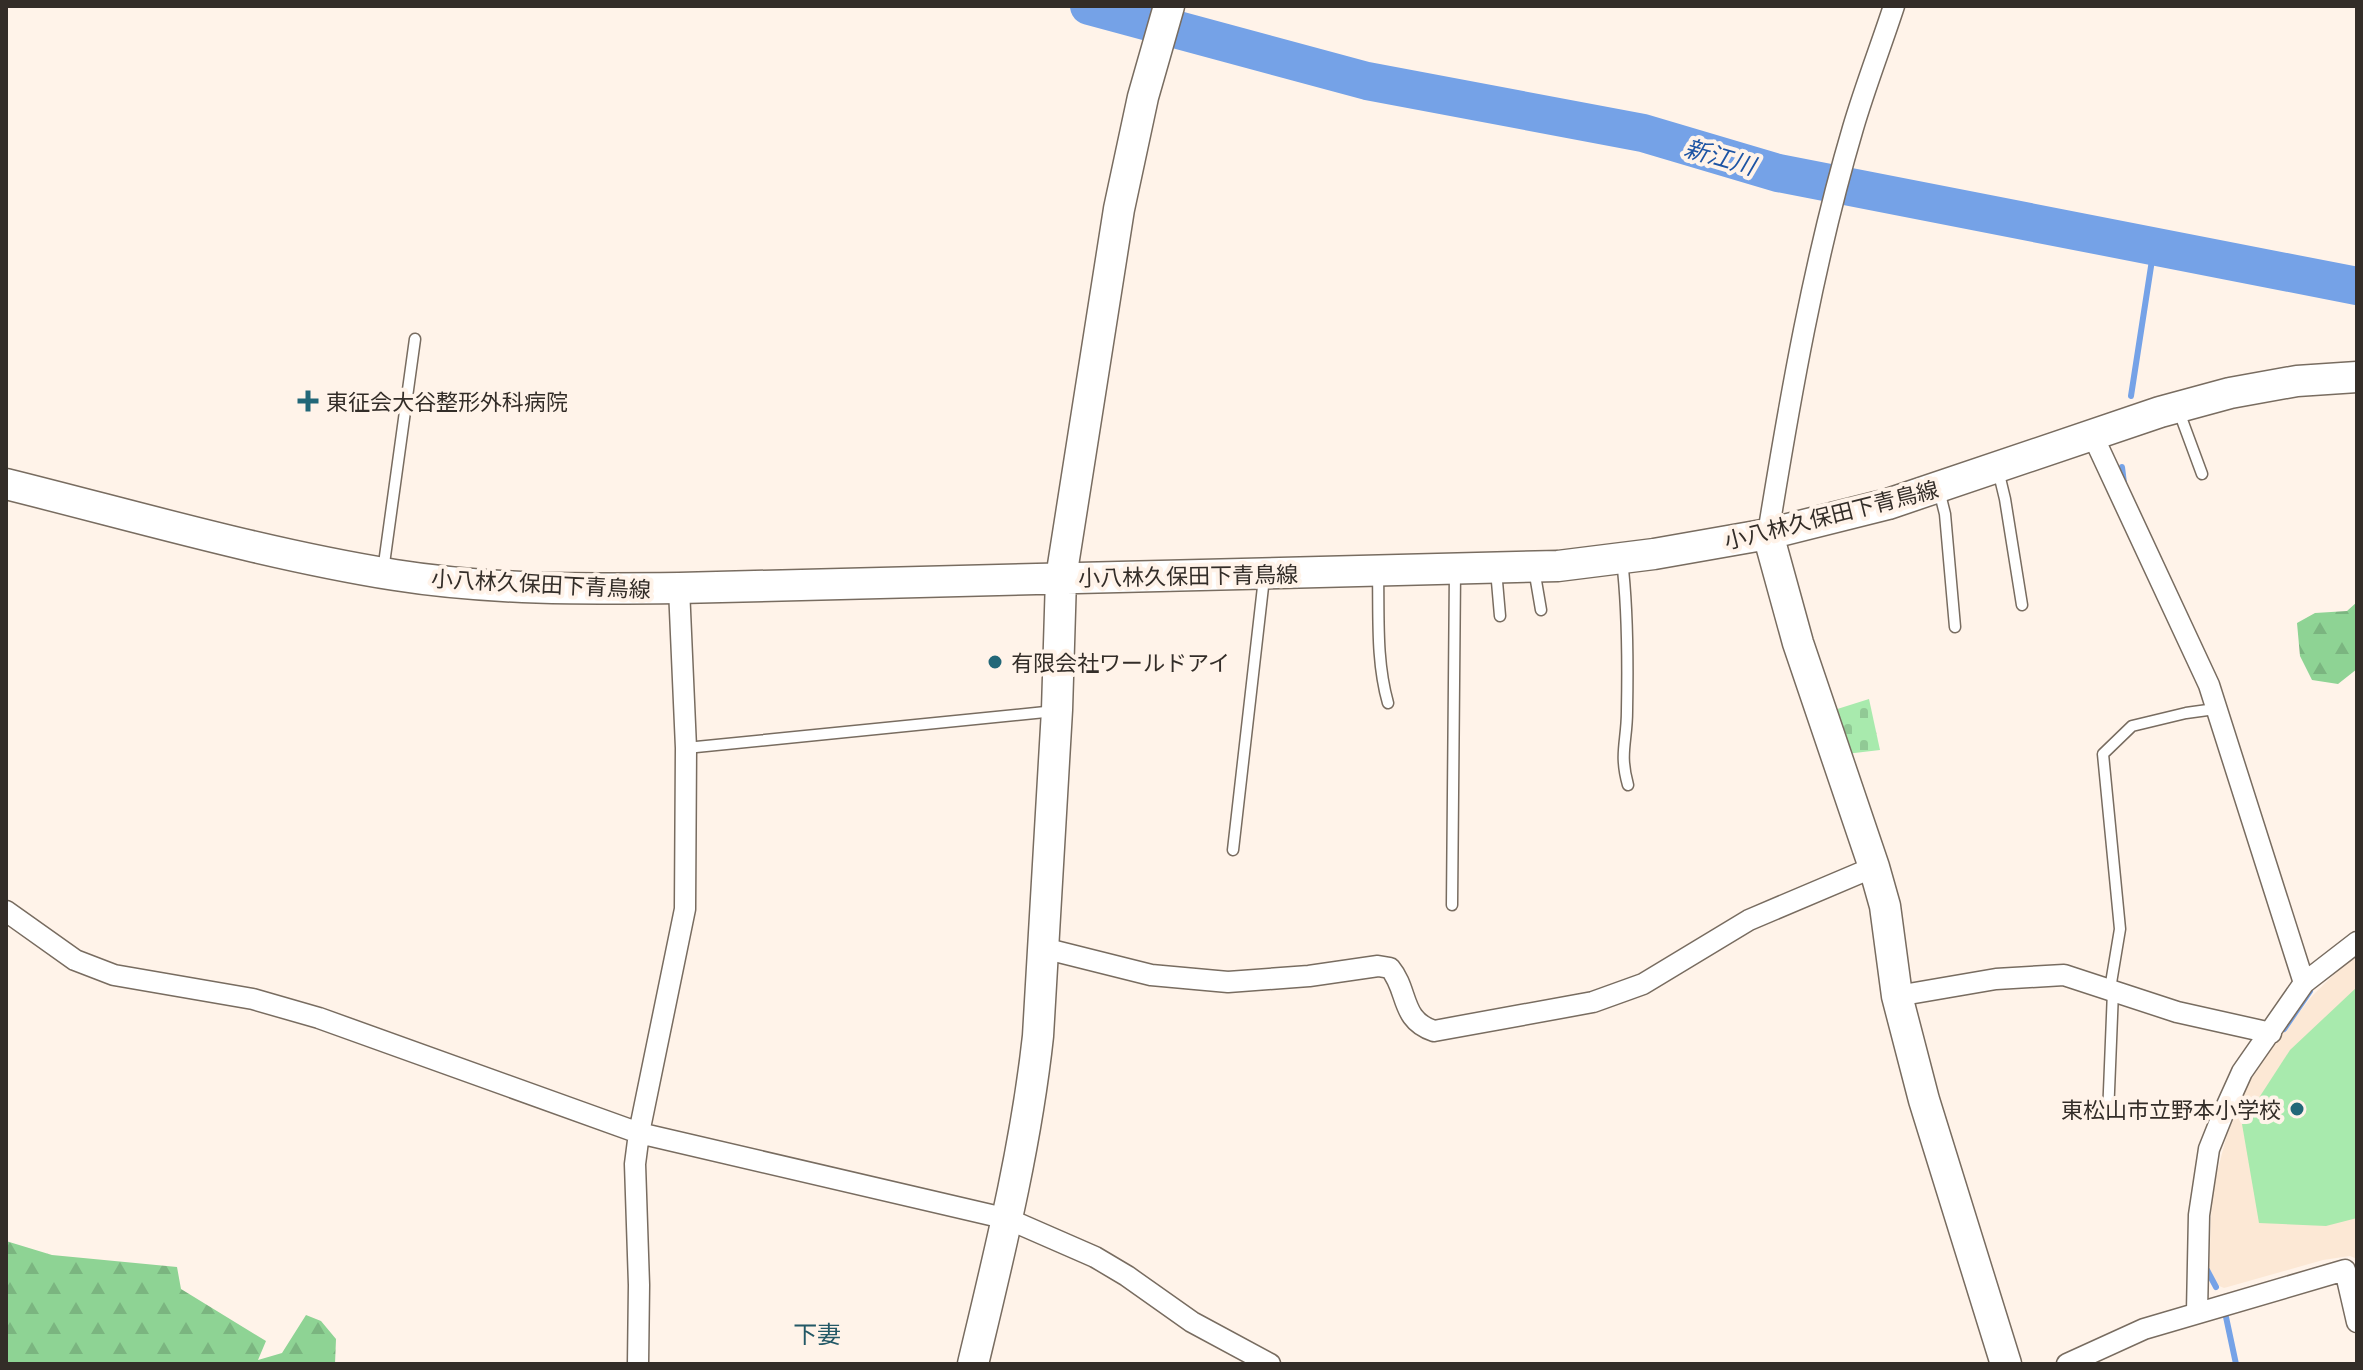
<svg xmlns="http://www.w3.org/2000/svg" width="2363" height="1370" viewBox="0 0 2363 1370" font-family="'Exo 2','Noto Sans JP',sans-serif">
<style>
.built{fill:#fce8d5}
.forest{fill:url(#forest-firs)}
.cemetery{fill:url(#cemetery-stones)}
.green{fill:#a8eaad}
.lines{fill:none;stroke-linecap:round;stroke-linejoin:round}
.stream{stroke:#75a2e7;stroke-width:6}
.river{stroke:#75a2e7;stroke-width:38}
.lane-casing{stroke:#786c60;stroke-width:13}
.street-casing{stroke:#786c60;stroke-width:23}
.secondary-casing{stroke:#786c60;stroke-width:33}
.lane{stroke:#fff;stroke-width:10}
.street{stroke:#fff;stroke-width:20}
.secondary{stroke:#fff;stroke-width:30}
.poi-dot{fill:#226778;stroke:#fff3e9;stroke-width:3}
.labels{text-anchor:middle;dominant-baseline:central;stroke-width:8;stroke-linejoin:round;paint-order:stroke}
.poi-label{font-size:22px;fill:#332d28;stroke:#fff3e9;text-anchor:start}
.street-label{font-size:22px;fill:#332d28;stroke:#fff3e9}
.water-label{font-size:24px;font-style:italic;fill:#1d54a4;stroke:#fff3e9}
.neighbourhood-label{font-size:24px;fill:#235866;stroke:#fff3e9}
</style>
<defs>
<pattern id="forest-firs" width="22" height="20" patternUnits="userSpaceOnUse" patternTransform="scale(2)"><rect width="22" height="20" fill="#8ed394"/><path d="M5 1l3.5 6h-7zM16 11l3.5 6h-7z" fill="#7bb580"/></pattern>
<pattern id="cemetery-stones" width="16" height="16" patternUnits="userSpaceOnUse" patternTransform="scale(2)"><rect width="16" height="16" fill="#a8eaad"/><path d="M2 7V4a2 2 0 0 1 4 0v3zM10 15v-3a2 2 0 0 1 4 0v3z" fill="#91c995"/></pattern>
</defs>
<rect width="100%" height="100%" fill="#fff3e9"/>
<path class="built" d="M 2357,952 L 2357,1259 L 2350,1256 L 2323,1260 L 2224,1288 L 2217,1285 L 2209,1273 L 2212,1191 L 2228,1131 L 2246,1087 L 2275,1043 L 2313,995 Z"/>
<path class="forest" d="M 2357,602 L 2357,669 L 2338,684 L 2312,680 L 2300,656 L 2297,623 L 2315,613 L 2347,611 Z
M 6,1241 L 52,1255 L 177,1267 L 181,1289 L 266,1341 L 258,1360 L 282,1353 L 306,1315 L 321,1321 L 336,1339 L 335,1364 L 6,1364 Z"/>
<path class="cemetery" d="M 1869,699 L 1880,750 L 1846,754 L 1831,711 Z"/>
<path class="green" d="M 2357,987 L 2357,1218 L 2326,1226 L 2259,1223 L 2242,1124 L 2290,1050 Z"/>
<g class="lines">
<path class="stream" d="M 2131,396 L 2154,247
M 2122,467 L 2124,483
M 2284,1029 L 2310,991
M 2207,1270 L 2216,1287
M 2226,1317 L 2236,1364"/>
<path class="river" d="M 1089,6 L 1367,81 L 1643,133 L 1778,173 L 2357,286"/>
<defs>
<path id="lane" d="M 2178,409 L 2202,474
M 1998,470 L 2005,499 L 2022,605
M 1939,490 L 1945,514 L 1955,627
M 1622,560 C 1628,610 1628,660 1627,711 C 1627,742 1619,753 1628,785
M 1534,569 L 1541,610
M 1496,570 L 1500,616
M 383,571 L 415,339
M 1378,573 C 1379,616 1376,661 1388,703
M 686,748 L 1055,711
M 1233,850 L 1264,578
M 1452,905 L 1455,571
M 2110,989 L 2120,929 L 2103,754 L 2132,726 L 2186,713 L 2215,709
M 2108,1116 L 2113,991"/>
<path id="street" d="M 2093,436 L 2209,685 L 2304,983
M 1768,534 C 1790,398 1814,260 1853,128 C 1865,87 1881,46 1894,6
M 6,911 L 75,960 L 114,975 L 253,999 L 319,1018 L 639,1133 L 1008,1219 L 1095,1257 L 1127,1276 L 1192,1322 L 1270,1364
M 1043,948 L 1151,975 L 1228,982 L 1309,976 L 1378,966 L 1390,968 C 1409,991 1400,1020 1434,1031 L 1593,1002 L 1643,984 L 1749,920 L 1874,867
M 1897,996 L 1996,979 L 2064,975 L 2177,1012 L 2271,1033
M 2197,1312 L 2199,1215 L 2209,1149 L 2223,1114 L 2242,1072 L 2304,983 L 2357,942
M 638,1364 L 639,1285 L 635,1164 L 639,1133 L 685,909 L 686,748 L 679,588
M 2067,1364 L 2144,1329 L 2345,1270 L 2357,1322"/>
<path id="secondary" d="M 6,484 C 135,516 264,554 395,575 C 489,590 585,589 679,588 L 1558,566 L 1654,554 L 1768,534 L 1888,504 L 2160,412 L 2230,393 L 2297,381 L 2357,377
M 1768,534 L 1798,643 L 1874,867 L 1885,906 L 1897,996 L 1924,1100 L 2006,1364
M 973,1364 C 999,1255 1026,1147 1038,1036 L 1057,710 L 1061,578 L 1119,209 L 1143,97 L 1169,6"/>
</defs>
<use href="#lane" class="lane-casing"/>
<use href="#street" class="street-casing"/>
<use href="#secondary" class="secondary-casing"/>
<use href="#lane" class="lane"/>
<use href="#street" class="street"/>
<use href="#secondary" class="secondary"/>
</g>
<g class="poi-dot">
<path d="M304 389h8v8h8v8h-8v8h-8v-8h-8v-8h8z"/>
<circle cx="995" cy="662" r="8"/>
<circle cx="2297" cy="1109" r="8"/>
</g>
<g class="labels">
<g class="poi-label">
<text x="326" y="401">東征会大谷整形外科病院</text>
<text x="1011" y="662">有限会社ワールドアイ</text>
<text x="2281" y="1109" text-anchor="end">東松山市立野本小学校</text>
</g>
<g class="street-label">
<text transform="translate(1831 514) rotate(-14)">小八林久保田下青鳥線</text>
<text transform="translate(1188 575) rotate(-1)">小八林久保田下青鳥線</text>
<text transform="translate(541 583) rotate(3)">小八林久保田下青鳥線</text>
</g>
<g class="water-label">
<text transform="translate(1720 156) rotate(16)">新江川</text>
</g>
<g class="neighbourhood-label">
<text x="817" y="1333">下妻</text>
</g>
</g>
<rect width="2363" height="1370" fill="none" stroke="#332d28" stroke-width="16"/>
</svg>
